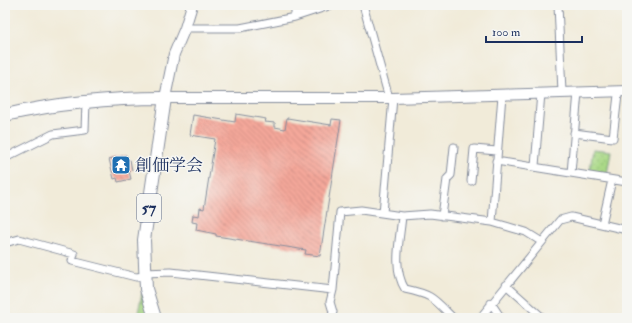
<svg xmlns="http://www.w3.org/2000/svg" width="632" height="323" viewBox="0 0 632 323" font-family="'IM FELL Double Pica','Noto Serif JP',serif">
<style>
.grass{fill:url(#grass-dots);stroke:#628472}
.building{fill:url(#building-back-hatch)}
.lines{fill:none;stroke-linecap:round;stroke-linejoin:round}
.street-casing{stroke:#868d9c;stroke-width:9}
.secondary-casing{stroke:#868d9c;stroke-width:12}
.primary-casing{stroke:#868d9c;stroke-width:14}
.street{stroke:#fff;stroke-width:7}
.secondary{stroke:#fff;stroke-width:10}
.primary{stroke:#fff;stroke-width:12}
.labels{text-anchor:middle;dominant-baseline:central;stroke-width:3;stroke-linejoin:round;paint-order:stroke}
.shield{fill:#f6f6f2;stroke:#5d6b8a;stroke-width:1}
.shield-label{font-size:16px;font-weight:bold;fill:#1b2f5e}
.poi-label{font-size:17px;fill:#1b2f5e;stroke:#f6f6f2;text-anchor:start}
</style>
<defs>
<pattern id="grass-dots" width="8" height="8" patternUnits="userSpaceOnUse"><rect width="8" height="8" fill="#aad987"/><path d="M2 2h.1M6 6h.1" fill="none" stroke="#92bb77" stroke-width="1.8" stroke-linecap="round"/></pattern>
<pattern id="building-back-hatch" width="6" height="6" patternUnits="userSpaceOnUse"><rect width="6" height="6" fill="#f4a79a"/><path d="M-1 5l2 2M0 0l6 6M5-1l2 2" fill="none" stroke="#c58881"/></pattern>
</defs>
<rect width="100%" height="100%" fill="#f6f6f2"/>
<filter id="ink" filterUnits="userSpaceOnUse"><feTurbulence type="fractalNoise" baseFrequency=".025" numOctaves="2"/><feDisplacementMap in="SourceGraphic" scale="8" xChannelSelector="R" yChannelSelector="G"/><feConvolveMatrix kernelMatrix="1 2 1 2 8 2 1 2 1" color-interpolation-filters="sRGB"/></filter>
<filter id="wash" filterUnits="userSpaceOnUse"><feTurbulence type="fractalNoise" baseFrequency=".012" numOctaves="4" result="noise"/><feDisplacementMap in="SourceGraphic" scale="16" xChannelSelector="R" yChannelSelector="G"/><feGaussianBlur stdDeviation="0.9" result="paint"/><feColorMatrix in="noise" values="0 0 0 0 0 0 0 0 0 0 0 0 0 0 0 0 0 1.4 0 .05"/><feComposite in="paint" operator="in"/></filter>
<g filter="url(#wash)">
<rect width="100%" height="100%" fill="#f1ebd9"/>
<path class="grass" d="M 593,149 L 611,151 L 607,174 L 590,171 Z
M 142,293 L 150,318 L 137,318 Z"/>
<g id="blocks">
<path class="building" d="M 236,114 L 266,119 L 265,122 L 275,123 L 275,127 L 285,129 L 287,118 L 331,125 L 332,119 L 341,120 L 320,256 L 305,254 L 306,250 L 216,236 L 216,234 L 196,230 L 197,223 L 192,222 L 193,215 L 199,216 L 200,208 L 204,209 L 215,139 L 190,135 L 193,115 L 235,122 Z
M 126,155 L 127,160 L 130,160 L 132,170 L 129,171 L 131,179 L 118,182 L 117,178 L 114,179 L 109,159 Z"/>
</g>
</g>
<g filter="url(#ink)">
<use href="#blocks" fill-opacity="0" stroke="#868d9c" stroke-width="1"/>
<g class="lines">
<defs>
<path id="street" d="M 295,5 L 295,17
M 363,5 L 389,98
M 558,5 L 562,92
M 185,28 L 240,28 L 295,17 L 332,5
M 574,133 L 613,138 L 618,95
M 5,158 L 53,134 L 85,130 L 86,102
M 496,161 L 627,182
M 535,166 L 541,93
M 571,173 L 578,92
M 471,181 L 474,149 L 497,151
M 383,213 L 393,98
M 402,216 C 400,239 392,268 405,289 C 433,295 433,298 453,318
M 442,216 L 447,179 L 451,175 L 454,147
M 492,222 L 502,95
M 602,224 L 612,180
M 5,243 L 19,239 L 74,254 L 72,261 L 136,277 L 144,276
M 144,273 L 171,272 L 333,290 L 340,212 L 361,210 L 402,216 L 430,214 L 492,222 L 526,232 L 542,242
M 506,285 L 543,318
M 491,303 L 501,318
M 331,318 L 333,312 L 330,302 L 333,290
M 480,318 L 560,220 L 571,217 L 627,230"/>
<path id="secondary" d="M 192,5 L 185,28 L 174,54 L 165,98 L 393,98 L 627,91"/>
<path id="primary" d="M 5,115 C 58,103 111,98 165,98 L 144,240 L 146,289 L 155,318"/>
</defs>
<use href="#street" class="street-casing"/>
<use href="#secondary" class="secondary-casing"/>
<use href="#primary" class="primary-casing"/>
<use href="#street" class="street"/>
<use href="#secondary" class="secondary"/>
<use href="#primary" class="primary"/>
</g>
</g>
<defs>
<symbol id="temple-square" viewBox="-11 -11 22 22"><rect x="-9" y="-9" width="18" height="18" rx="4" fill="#1f6fb2" stroke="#f6f6f2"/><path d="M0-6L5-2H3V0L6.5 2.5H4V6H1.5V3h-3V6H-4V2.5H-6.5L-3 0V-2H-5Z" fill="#fff"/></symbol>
</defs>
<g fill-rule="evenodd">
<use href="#temple-square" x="110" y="154" width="22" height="22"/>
</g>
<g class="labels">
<rect class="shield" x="137" y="194" width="24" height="28" rx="3"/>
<g class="shield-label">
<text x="149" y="208">57</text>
</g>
<g class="poi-label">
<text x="135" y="165">創価学会</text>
</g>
</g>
<rect width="632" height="323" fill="none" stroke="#f6f6f2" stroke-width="20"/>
<path d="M486 36v6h96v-6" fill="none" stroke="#1b2f5e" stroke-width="2"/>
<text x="492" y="36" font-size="12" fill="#1b2f5e" stroke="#f6f6f2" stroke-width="3" paint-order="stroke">100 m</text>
</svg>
